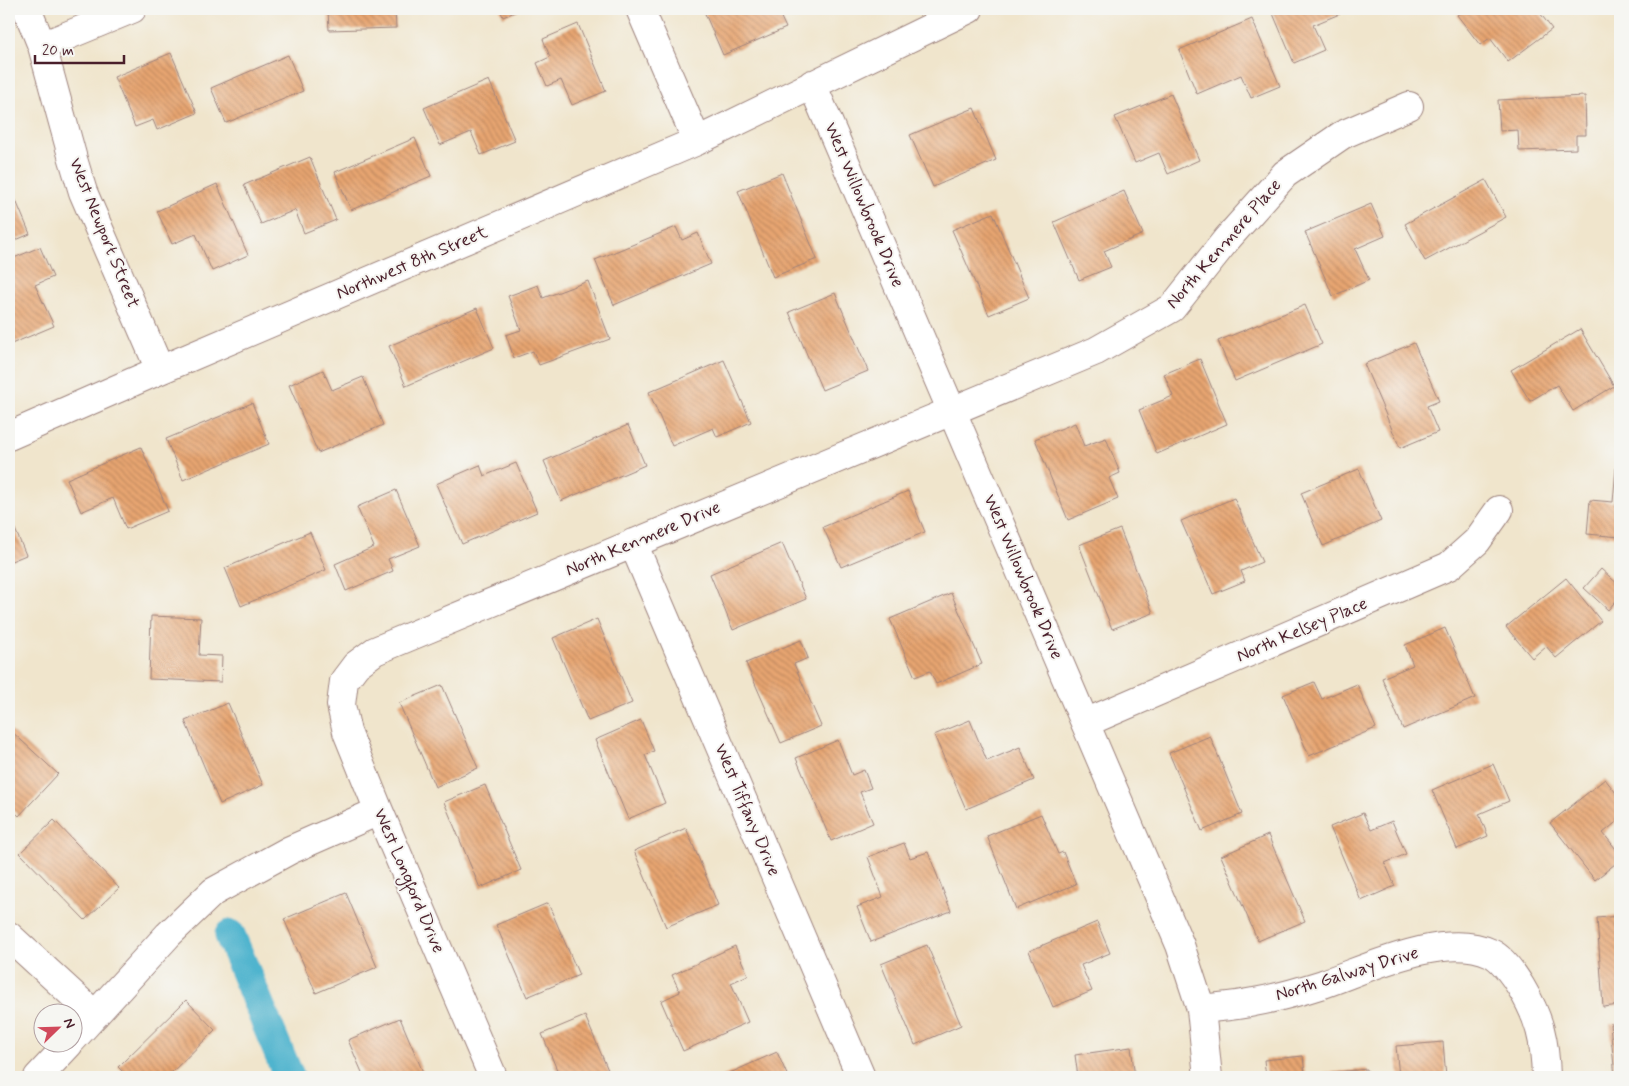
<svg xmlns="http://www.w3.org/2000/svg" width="1629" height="1086" viewBox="0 0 1629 1086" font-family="Mynerve,sans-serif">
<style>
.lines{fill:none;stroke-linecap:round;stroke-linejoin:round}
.canal{stroke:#4fb4ce;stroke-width:31}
.building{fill:url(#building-back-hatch)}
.minor-casing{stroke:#9d827c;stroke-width:30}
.minor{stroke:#fff;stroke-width:28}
.labels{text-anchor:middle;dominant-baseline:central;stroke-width:4;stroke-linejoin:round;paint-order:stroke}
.street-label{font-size:18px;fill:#4a1f2b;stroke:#f6f6f2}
</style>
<defs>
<pattern id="building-back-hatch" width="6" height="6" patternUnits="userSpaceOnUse" patternTransform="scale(1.25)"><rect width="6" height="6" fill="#e7a571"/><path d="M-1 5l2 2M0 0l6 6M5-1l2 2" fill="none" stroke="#bd865d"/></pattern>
</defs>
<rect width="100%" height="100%" fill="#f6f6f2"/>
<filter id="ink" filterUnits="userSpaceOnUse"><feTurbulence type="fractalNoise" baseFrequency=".02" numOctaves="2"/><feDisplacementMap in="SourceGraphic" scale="10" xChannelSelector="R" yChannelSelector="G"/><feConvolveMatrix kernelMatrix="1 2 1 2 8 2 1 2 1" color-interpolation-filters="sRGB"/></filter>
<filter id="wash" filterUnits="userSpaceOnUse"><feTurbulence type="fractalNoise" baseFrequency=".0096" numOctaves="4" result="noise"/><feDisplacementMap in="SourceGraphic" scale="20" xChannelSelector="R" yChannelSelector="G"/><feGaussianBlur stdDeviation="1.12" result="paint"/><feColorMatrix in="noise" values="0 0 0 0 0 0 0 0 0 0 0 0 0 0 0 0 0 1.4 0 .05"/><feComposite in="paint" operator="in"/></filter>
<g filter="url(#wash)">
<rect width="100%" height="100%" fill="#f0e5cc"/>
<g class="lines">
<path class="canal" d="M 230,935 L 289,1077"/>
</g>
<g id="blocks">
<path class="building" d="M 328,9 L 395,9 L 396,28 L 329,30 Z
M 500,9 L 522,9 L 503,17 Z
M 703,9 L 777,9 L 786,28 L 723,55 Z
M 1271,9 L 1340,9 L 1342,13 L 1313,25 L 1324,50 L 1294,63 Z
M 1465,9 L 1537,9 L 1552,29 L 1508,62 L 1490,38 L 1480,45 L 1457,15 Z
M 1252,19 L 1280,86 L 1251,98 L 1241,75 L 1197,94 L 1179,50 Z
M 578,24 L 606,91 L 572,105 L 561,80 L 547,86 L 537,63 L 550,57 L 543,39 Z
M 171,53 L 197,113 L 157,130 L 153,120 L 135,127 L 114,77 Z
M 288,55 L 303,91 L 226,123 L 211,88 Z
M 489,80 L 515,141 L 481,155 L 471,132 L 440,145 L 424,108 Z
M 1171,94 L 1199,160 L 1168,174 L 1159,153 L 1135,163 L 1115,117 Z
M 1585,96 L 1586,135 L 1576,135 L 1576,149 L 1519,151 L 1518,130 L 1500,131 L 1498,100 Z
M 974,108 L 996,160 L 933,187 L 910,135 Z
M 415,138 L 431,176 L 351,210 L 335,172 Z
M 310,157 L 336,220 L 304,233 L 295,210 L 261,224 L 244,185 Z
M 782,173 L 817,259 L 773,277 L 738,191 Z
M 1486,180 L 1506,217 L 1425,261 L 1405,224 Z
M 9,184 L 30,234 L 9,243 Z
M 217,184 L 248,255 L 212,271 L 196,234 L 172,244 L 157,211 Z
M 1124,191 L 1143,234 L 1104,251 L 1111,267 L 1079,280 L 1054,222 Z
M 1371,204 L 1385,236 L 1355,249 L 1369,280 L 1333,296 L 1305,232 Z
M 993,213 L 1029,298 L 989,315 L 952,230 Z
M 676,227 L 682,240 L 698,233 L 711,264 L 614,305 L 595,260 Z
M 40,247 L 53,277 L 35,285 L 54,326 L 9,345 L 9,260 Z
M 588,281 L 610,339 L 539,365 L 533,351 L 514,358 L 506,335 L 521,330 L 508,296 L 538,285 L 543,298 Z
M 835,293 L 868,371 L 822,390 L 789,312 Z
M 1305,305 L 1322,344 L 1235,381 L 1218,341 Z
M 477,308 L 494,348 L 406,386 L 389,346 Z
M 1580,329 L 1614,386 L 1573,411 L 1557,385 L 1530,401 L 1511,370 Z
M 1414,343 L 1439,401 L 1427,406 L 1438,432 L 1400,448 L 1364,364 Z
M 1200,359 L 1227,424 L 1157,454 L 1139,410 L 1173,396 L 1164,374 Z
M 724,360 L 751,422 L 717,437 L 713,428 L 672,446 L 649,392 Z
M 323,370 L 332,390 L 363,377 L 383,425 L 318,453 L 289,385 Z
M 252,403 L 269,444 L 183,480 L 166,439 Z
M 1075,423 L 1084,446 L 1106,438 L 1120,473 L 1109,478 L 1118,499 L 1068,520 L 1035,439 Z
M 628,425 L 645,465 L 561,501 L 544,461 Z
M 141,447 L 168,511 L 126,529 L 113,498 L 81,512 L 67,479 Z
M 516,463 L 537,512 L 462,544 L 436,484 L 480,465 L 484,476 Z
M 1616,468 L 1620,468 L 1620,537 L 1587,534 L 1590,500 L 1613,502 Z
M 1359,469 L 1381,521 L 1323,546 L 1301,493 Z
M 396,490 L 420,546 L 388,559 L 393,571 L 346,591 L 335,564 L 374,547 L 357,507 Z
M 908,491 L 925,532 L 841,567 L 823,527 Z
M 1234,498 L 1262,562 L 1241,571 L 1245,581 L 1213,594 L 1181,521 Z
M 9,515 L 26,555 L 9,562 Z
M 1120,529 L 1153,613 L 1112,629 L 1079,545 Z
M 310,532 L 326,570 L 241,606 L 225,568 Z
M 782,543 L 806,599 L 733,630 L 710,574 Z
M 1601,569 L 1620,586 L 1620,596 L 1608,610 L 1584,588 Z
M 1566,578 L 1601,621 L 1556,658 L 1546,646 L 1532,658 L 1506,627 Z
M 951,593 L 982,664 L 936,684 L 930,671 L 915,677 L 890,619 Z
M 151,616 L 201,618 L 199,655 L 222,656 L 221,682 L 149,679 Z
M 597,619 L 632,703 L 588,721 L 553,638 Z
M 1445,628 L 1475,698 L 1403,729 L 1382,678 L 1413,665 L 1405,645 Z
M 801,640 L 808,658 L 794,664 L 821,726 L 781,743 L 746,663 Z
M 1314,682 L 1322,699 L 1357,684 L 1376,728 L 1309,756 L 1283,695 Z
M 442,685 L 478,768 L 435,787 L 399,703 Z
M 228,703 L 263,785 L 220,804 L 185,721 Z
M 641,720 L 654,751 L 645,755 L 665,803 L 628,819 L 595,740 Z
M 970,720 L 987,761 L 1020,747 L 1034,780 L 966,809 L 934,735 Z
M 9,729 L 58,774 L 19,816 L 9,807 Z
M 1210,736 L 1242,814 L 1202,831 L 1169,753 Z
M 838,740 L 852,775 L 864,770 L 871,788 L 860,792 L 873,823 L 831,841 L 796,758 Z
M 1493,764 L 1509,801 L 1479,814 L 1488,836 L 1457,849 L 1432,790 Z
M 1605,779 L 1620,798 L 1620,819 L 1603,833 L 1620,854 L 1620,860 L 1595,880 L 1550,823 Z
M 485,785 L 521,870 L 480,888 L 444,802 Z
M 1363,813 L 1371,830 L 1392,821 L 1406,854 L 1385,863 L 1395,886 L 1361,901 L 1330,827 Z
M 1041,814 L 1058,854 L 1063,852 L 1076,884 L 1016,909 L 987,836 Z
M 54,820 L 119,888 L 85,920 L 20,853 Z
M 686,828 L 718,905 L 666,927 L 634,851 Z
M 1268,835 L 1305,921 L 1258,941 L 1221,856 Z
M 904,843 L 910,858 L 928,852 L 951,911 L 871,942 L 857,907 L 883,897 L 868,857 Z
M 346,893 L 377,967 L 316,993 L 284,919 Z
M 548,903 L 579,975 L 527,997 L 496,925 Z
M 1620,916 L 1620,1005 L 1603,1007 L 1597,918 Z
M 1097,922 L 1110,953 L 1081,965 L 1092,991 L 1053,1007 L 1029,951 Z
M 927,945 L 961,1025 L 915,1045 L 881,964 Z
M 735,946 L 748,975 L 731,983 L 748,1022 L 683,1051 L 661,1001 L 680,992 L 672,975 Z
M 186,1000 L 215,1030 L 167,1077 L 128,1077 L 118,1067 Z
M 585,1016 L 611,1077 L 560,1077 L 542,1034 Z
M 400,1018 L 425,1077 L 364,1077 L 348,1040 Z
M 1610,1024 L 1620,1024 L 1620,1077 L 1615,1077 Z
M 1443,1042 L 1446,1077 L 1399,1077 L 1396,1046 Z
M 1131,1047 L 1135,1077 L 1078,1077 L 1075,1055 Z
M 777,1052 L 788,1077 L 721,1077 Z
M 1303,1056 L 1305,1075 L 1367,1069 L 1368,1077 L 1266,1077 L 1264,1060 Z"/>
</g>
</g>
<g filter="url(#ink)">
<use href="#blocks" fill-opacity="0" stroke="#9d827c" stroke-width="1"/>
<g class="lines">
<defs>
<path id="minor" d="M 27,9 L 42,46 L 73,159 L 83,192 L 160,370
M 640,9 L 697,141
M 42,46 L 132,9
M 812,84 L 1180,945 L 1201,1009 L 1208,1077
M 9,436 L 160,370 L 697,141 L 969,9
M 633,543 L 861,1077
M 1085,723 L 1449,566 L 1477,541 L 1499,510
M 9,936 L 95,1015
M 1201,1009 C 1218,1007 1236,1006 1254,1002 C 1277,998 1301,991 1323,984 C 1369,968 1444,931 1491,953 C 1502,958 1515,977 1521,987 C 1540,1019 1545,1041 1546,1077
M 72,1040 L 168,935 L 213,892 L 290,850 L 379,811
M 38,1077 L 69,1044
M 493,1077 L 379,811 L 347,732 L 341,705 L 344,681 L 356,665 L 375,651 L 1096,351 L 1172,308 L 1227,239 L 1285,174 L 1342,135 L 1409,106"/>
</defs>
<use href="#minor" class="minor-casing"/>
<use href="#minor" class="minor"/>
</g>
</g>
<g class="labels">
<g class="street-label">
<text transform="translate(864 205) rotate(67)">West Willowbrook Drive</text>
<text transform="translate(104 233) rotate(68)">West Newport Street</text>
<text transform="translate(1224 244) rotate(-49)">North Kenmere Place</text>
<text transform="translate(412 263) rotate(-23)">Northwest 8th Street</text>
<text transform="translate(643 539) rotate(-23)">North Kenmere Drive</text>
<text transform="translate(1023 577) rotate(67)">West Willowbrook Drive</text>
<text transform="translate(1302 630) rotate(-23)">North Kelsey Place</text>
<text transform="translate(747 810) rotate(67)">West Tiffany Drive</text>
<text transform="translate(409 881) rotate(67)">West Longford Drive</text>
<text transform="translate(1347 974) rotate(-17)">North Galway Drive</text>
</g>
</g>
<rect width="1629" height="1086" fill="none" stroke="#f6f6f2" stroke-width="30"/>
<g transform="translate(58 1028) rotate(67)"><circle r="24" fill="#f6f6f2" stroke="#b1a0a2"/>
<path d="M0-4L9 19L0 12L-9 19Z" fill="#d1495b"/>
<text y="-8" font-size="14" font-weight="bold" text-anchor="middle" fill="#4a1f2b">N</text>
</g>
<path d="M35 55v8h89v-8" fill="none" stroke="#4a1f2b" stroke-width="2.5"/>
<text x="42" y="55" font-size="15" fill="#4a1f2b" stroke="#f6f6f2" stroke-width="4" paint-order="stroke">20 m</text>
</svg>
